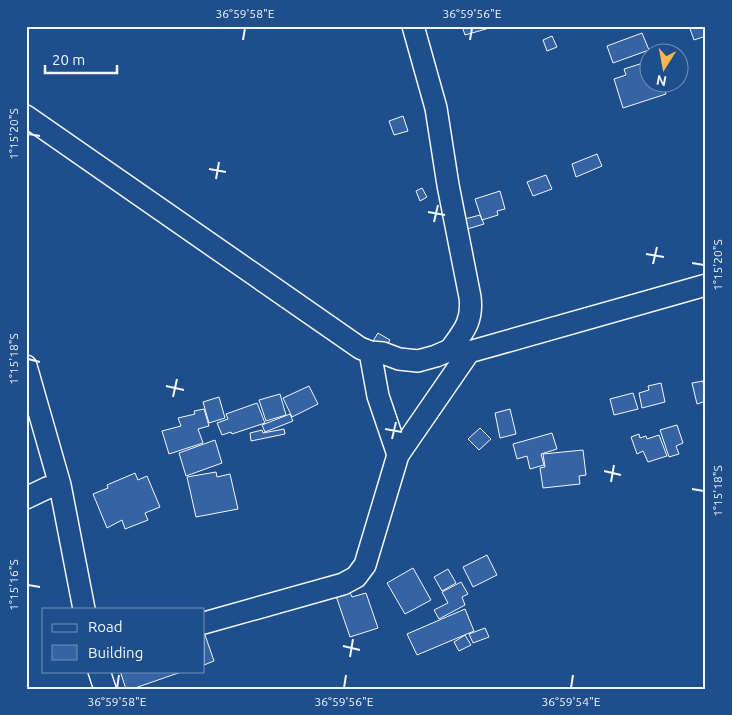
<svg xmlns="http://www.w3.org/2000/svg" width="732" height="715" viewBox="0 0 732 715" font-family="Ubuntu,sans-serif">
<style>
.building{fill:#3563a3;stroke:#f2f6ff}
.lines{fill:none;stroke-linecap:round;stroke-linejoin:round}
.street-casing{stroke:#f2f6ff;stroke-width:24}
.street{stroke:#1f4e8c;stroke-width:21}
.ticks{fill:none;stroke:#f2f6ff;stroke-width:2}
.neatline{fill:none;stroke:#f2f6ff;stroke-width:2}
.ticks-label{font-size:12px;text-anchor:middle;fill:#f2f6ff}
</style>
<rect width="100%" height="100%" fill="#1f4e8c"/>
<path class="building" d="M 462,26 L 493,26 L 493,27 L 465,35 Z
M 689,26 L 706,26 L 706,36 L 694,40 Z
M 642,33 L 649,50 L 613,63 L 607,46 Z
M 552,36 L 557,47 L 547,51 L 543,40 Z
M 643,63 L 644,66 L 650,65 L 650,82 L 662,82 L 666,94 L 623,108 L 614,79 L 626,75 L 624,69 Z
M 403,116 L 408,131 L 394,135 L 389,121 Z
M 597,154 L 602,166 L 576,177 L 572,164 Z
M 546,175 L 552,189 L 533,196 L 527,182 Z
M 422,188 L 427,197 L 420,201 L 416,191 Z
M 500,191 L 505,209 L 497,211 L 498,215 L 482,220 L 475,199 Z
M 480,215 L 484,224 L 464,230 L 461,220 Z
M 378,333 L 390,340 L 385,348 L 373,341 Z
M 703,381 L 706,401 L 697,404 L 692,383 Z
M 661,383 L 665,402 L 642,408 L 639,393 L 649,390 L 648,386 Z
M 309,386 L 318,404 L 292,417 L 283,398 Z
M 633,393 L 638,409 L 614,415 L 610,399 Z
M 280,394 L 286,415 L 266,421 L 259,400 Z
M 219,397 L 225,418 L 209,423 L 203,402 Z
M 257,403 L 265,423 L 232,434 L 231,432 L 222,435 L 217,423 L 228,419 L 226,414 Z
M 204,409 L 209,426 L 198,429 L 203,443 L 169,454 L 162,431 L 181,426 L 178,418 L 195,414 L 194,411 Z
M 510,409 L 516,434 L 500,438 L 495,413 Z
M 290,414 L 293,421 L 265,432 L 262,425 Z
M 677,425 L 683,443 L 676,446 L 679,454 L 669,457 L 660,430 Z
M 480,428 L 491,439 L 479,450 L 468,439 Z
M 284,429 L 285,434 L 251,441 L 250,433 L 262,430 L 263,433 Z
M 552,433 L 557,449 L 541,454 L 544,465 L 530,469 L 527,456 L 517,459 L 513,444 Z
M 639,434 L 640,438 L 646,436 L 647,439 L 659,435 L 667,456 L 648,462 L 643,451 L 637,454 L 631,437 Z
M 215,440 L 222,463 L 186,476 L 179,453 Z
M 583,450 L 586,475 L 579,476 L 580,484 L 543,488 L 540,468 L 545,467 L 543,454 Z
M 216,472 L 217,477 L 230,474 L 238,509 L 196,517 L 187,477 Z
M 135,473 L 138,480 L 147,476 L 160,507 L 145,513 L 148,520 L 125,529 L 122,520 L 107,528 L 93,494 L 108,488 L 107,485 Z
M 487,555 L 497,575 L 473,587 L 463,567 Z
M 413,568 L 431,600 L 405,614 L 387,583 Z
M 448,569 L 456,583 L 442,591 L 434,577 Z
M 461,582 L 468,594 L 462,597 L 465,605 L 439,619 L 434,610 L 448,603 L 442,592 Z
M 348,588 L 352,597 L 366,593 L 378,628 L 350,637 L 335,593 Z
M 465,609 L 474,631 L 417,655 L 407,634 Z
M 485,628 L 489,637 L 473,643 L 469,634 Z
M 204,632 L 214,661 L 204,665 Z
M 465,635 L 471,645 L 459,651 L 454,642 Z
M 120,671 L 184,671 L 132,689 L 126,689 Z"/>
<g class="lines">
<defs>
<path id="street" d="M 413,26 L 436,108 L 448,185 L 470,297 C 473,321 464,331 450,350
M 26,116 L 360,348 L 370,352 L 383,353 L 399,359 L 418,361 L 436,356 L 450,350 L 469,352 L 706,285
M 370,352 L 378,396 L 398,455
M 26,366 L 60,485 L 47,488 L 26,498
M 60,485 L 84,609
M 204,623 L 343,584 L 356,577 L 365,565 L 398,455 L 469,352
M 99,671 L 105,689"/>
</defs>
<use href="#street" class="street-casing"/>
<use href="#street" class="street"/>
</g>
<path class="ticks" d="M 243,40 L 245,28M 470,40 L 472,28M 28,134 L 40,136M 209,169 L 226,172M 216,179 L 219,162M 428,212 L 445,215M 434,222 L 438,205M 646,254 L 664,257M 692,263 L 704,265M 653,264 L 657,247M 28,359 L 40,362M 166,386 L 184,390M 173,397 L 177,379M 385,429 L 402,432M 392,439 L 396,422M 604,471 L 621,475M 611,482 L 614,465M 692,489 L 704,491M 28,585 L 40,587M 343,646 L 360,650M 350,657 L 353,639M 117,688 L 119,675M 344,688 L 346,675M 571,688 L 573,675"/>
<rect width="732" height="715" fill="none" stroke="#1f4e8c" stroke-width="55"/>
<rect x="42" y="608" width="162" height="65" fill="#1f4e8c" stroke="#7391ba"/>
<rect x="52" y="624" width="25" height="8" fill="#1f4e8c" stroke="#7391ba"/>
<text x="88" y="632" font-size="15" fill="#f2f6ff">Road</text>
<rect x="52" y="645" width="25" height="15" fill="#3563a3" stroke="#7391ba"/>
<text x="88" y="658" font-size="15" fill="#f2f6ff">Building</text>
<g transform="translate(664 68) rotate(191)"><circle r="24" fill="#1f4e8c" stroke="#7391ba"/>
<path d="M0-4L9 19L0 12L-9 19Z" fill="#ffb74d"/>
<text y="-8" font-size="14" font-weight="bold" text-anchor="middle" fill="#f2f6ff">N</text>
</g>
<path d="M45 65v8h72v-8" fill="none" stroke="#f2f6ff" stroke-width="2.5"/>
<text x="52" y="65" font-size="15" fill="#f2f6ff" stroke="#1f4e8c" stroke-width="4" paint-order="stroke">20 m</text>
<rect x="28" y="28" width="676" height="660" class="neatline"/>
<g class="ticks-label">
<text x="245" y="18">36°59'58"E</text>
<text x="472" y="18">36°59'56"E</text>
<text transform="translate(14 134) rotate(-90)" y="4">1°15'20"S</text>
<text transform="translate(718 265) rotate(-90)" y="4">1°15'20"S</text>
<text transform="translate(14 359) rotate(-90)" y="4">1°15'18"S</text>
<text transform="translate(718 491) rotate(-90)" y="4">1°15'18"S</text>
<text transform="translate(14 585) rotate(-90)" y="4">1°15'16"S</text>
<text x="117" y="706">36°59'58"E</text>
<text x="344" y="706">36°59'56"E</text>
<text x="571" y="706">36°59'54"E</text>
</g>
</svg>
